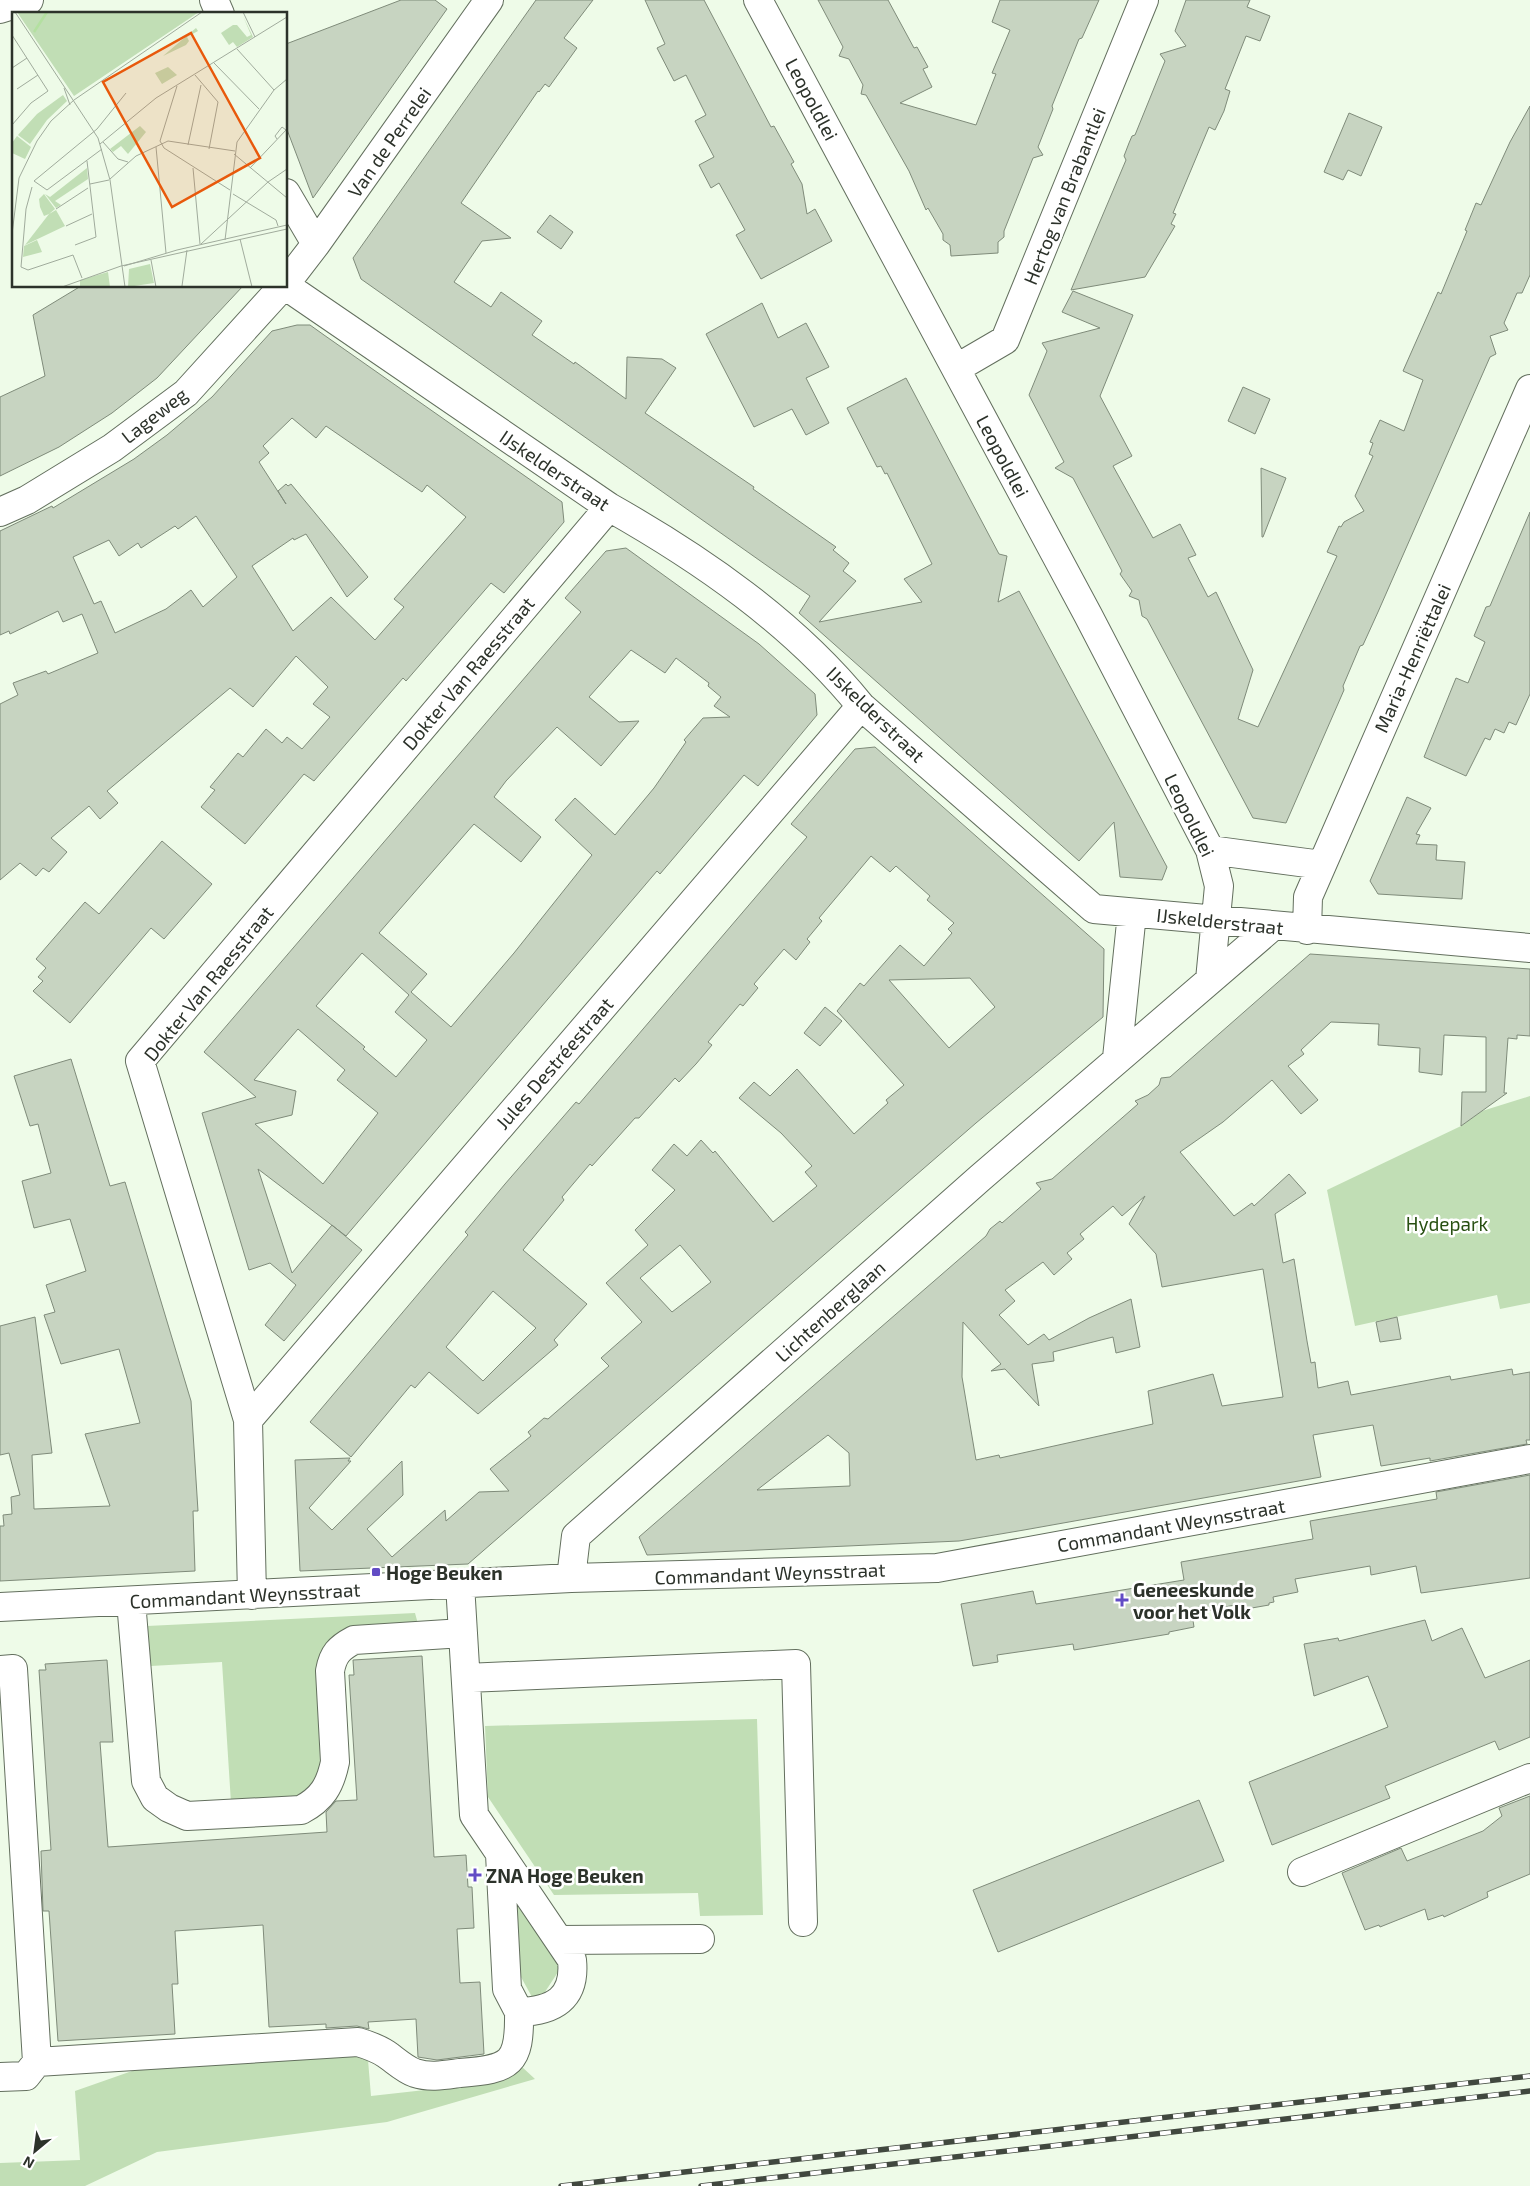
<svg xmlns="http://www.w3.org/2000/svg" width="1530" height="2186" viewBox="0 0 1530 2186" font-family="'Exo 2',sans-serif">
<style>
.green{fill:#c1deb5}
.building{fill:#c7d4c1;stroke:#7f8b7a;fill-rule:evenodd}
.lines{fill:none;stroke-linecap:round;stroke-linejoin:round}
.minor-casing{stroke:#636f5e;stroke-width:30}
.minor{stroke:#fff;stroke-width:28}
.rail-casing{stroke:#41483f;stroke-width:5.5}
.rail{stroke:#fff;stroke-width:4;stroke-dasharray:11;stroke-linecap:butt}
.poi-dot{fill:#624cc5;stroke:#fff;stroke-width:2}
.labels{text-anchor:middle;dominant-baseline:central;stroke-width:5;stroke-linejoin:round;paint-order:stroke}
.street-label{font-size:19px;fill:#2c322a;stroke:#fff}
.park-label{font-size:19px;fill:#285012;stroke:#fff}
.poi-label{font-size:19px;font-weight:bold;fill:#2c322a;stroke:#fff;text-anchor:start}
.inset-river{fill:none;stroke:#b3e0a0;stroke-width:2.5}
.inset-road{fill:none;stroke:#a0ab9c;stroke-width:1}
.view{fill:#e8590c;fill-opacity:0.15;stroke:#e8590c;stroke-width:2.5}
.inset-edge{fill:none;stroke:#2c322a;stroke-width:2.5}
</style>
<rect width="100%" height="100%" fill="#eefbe8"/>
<path class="green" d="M 1530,1096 L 1530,1303 L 1500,1309 L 1497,1295 L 1355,1326 L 1327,1190 L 1461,1126 L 1482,1111 Z
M 415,1613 L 418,1624 L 342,1630 L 325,1647 L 319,1669 L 320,1771 L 315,1780 L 298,1797 L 231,1803 L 222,1662 L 151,1666 L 147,1626 Z
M 757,1719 L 763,1915 L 700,1916 L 698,1893 L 554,1895 L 488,1797 L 485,1726 Z
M 510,1887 L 554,1950 L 560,1969 L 543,1995 L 532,1997 L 516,1968 Z
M 354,2052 L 368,2060 L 371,2096 L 452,2087 L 521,2066 L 535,2079 L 387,2122 L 157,2152 L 85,2186 L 0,2186 L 0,2163 L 80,2160 L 75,2091 L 152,2064 Z"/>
<path class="building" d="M 401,0 L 435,0 L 447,9 L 313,198 L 286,127 L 286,44 Z
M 536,0 L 593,0 L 564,38 L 577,48 L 549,87 L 545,84 L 539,92 L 538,91 L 461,203 L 511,238 L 482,241 L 454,282 L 491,307 L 501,292 L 542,321 L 532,335 L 574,364 L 575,362 L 626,399 L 627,357 L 662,359 L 676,368 L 645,413 L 754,487 L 753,489 L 836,547 L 833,550 L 849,563 L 843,571 L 856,581 L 819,622 L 922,602 L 904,579 L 932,564 L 887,473 L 885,474 L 881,466 L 877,467 L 847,408 L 906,378 L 999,554 L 1007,556 L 998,602 L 1019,591 L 1167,867 L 1162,880 L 1120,877 L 1114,822 L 1079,861 L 799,613 L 810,596 L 361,279 L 353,258 Z
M 645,0 L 704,0 L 771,127 L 774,126 L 794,162 L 791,164 L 802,184 L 807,214 L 815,209 L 832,241 L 761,279 L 736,235 L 745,230 L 719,183 L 711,188 L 699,165 L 714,157 L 695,121 L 706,115 L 686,75 L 674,81 L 657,48 L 665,44 Z
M 818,0 L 888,0 L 914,48 L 917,47 L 928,67 L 923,69 L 932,87 L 900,103 L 976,125 L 996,74 L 992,73 L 1010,30 L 992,22 L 1000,0 L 1099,0 L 1082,38 L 1079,39 L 1052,106 L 1053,109 L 1038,147 L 1043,155 L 1033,158 L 1004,231 L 1004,237 L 998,242 L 998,253 L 951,256 L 950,245 L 943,240 L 943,234 L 928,208 L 926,210 L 909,171 L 866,95 L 861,94 L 863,85 L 849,59 L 839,56 L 843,47 Z
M 1186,0 L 1250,0 L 1247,7 L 1270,16 L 1260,41 L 1246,36 L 1225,89 L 1230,91 L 1224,111 L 1215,130 L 1209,127 L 1173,213 L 1176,214 L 1171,224 L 1175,226 L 1145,277 L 1071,290 L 1126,160 L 1124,156 L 1129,143 L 1132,136 L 1135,135 L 1165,61 L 1160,54 L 1186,46 L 1175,31 Z
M 1530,106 L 1530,275 L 1522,293 L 1517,293 L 1504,323 L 1508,330 L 1490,336 L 1496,354 L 1490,357 L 1378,612 L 1363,645 L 1360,646 L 1343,686 L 1344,690 L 1286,823 L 1253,818 L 1147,619 L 1142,616 L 1139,600 L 1129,596 L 1132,591 L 1120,574 L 1122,571 L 1073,478 L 1055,468 L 1064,462 L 1029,395 L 1047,351 L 1042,343 L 1100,328 L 1062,312 L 1073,291 L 1133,315 L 1100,396 L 1132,456 L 1113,466 L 1153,538 L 1180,524 L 1196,555 L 1188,558 L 1208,597 L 1216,592 L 1253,670 L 1238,719 L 1258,727 L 1337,556 L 1327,552 L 1339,526 L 1341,527 L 1344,522 L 1364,511 L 1355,496 L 1373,456 L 1369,454 L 1373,443 L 1370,442 L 1380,420 L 1404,431 L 1423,380 L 1403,371 L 1438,292 L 1441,294 L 1467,231 L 1465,230 L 1476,203 L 1481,205 L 1510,142 Z
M 1349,113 L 1382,127 L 1361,176 L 1348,170 L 1343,180 L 1324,172 Z
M 550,215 L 573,232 L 561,249 L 537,232 Z
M 81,286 L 243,286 L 157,378 L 112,413 L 59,447 L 0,476 L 0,397 L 45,376 L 33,315 Z
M 762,303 L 778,338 L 806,323 L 829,367 L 806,378 L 829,423 L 806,435 L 792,409 L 754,427 L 706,334 Z
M 297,325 L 310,325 L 324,335 L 562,502 L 564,522 L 504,593 L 491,583 L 406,681 L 403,678 L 314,781 L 304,774 L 245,844 L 201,807 L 215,790 L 210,787 L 238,753 L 243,757 L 266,729 L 282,743 L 287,737 L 302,749 L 330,717 L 313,704 L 328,687 L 296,656 L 253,707 L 230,688 L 107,791 L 118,803 L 100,819 L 89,806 L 51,838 L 67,852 L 49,872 L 43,868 L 36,876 L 20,863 L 0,880 L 0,704 L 18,695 L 13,683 L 46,671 L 48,674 L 98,653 L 82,614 L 63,622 L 58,611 L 10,634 L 9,631 L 0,635 L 0,531 L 52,506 L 53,508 L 134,459 L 167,435 L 212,397 L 272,331 ZM 292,418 L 316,438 L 326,426 L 422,492 L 427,485 L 466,517 L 394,599 L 404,607 L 375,640 L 331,597 L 293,631 L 252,566 L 293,538 L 294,540 L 306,534 L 347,597 L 368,577 L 291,484 L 288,486 L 286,484 L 278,491 L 286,504 L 259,462 L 269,453 L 263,446 ZM 196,516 L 237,577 L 203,607 L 191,590 L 166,609 L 115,633 L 101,601 L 94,604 L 73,557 L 109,540 L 119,556 L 138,543 L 141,548 L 175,526 L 178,529 Z
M 1243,387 L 1270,399 L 1255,434 L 1228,421 Z
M 1261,468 L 1286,478 L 1263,537 L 1262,537 Z
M 1530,512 L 1530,694 L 1516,725 L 1509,722 L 1504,733 L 1495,729 L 1490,740 L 1485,738 L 1466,776 L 1424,757 L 1456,678 L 1468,683 L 1485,642 L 1474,636 L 1486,607 L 1490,606 Z
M 626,548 L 759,644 L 815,694 L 817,715 L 758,786 L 744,775 L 660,874 L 657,871 L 346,1236 L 258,1169 L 292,1273 L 332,1225 L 362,1250 L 284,1341 L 265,1325 L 296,1285 L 270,1263 L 249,1270 L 202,1113 L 256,1097 L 204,1052 L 581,612 L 565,598 L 606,551 ZM 631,650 L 665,673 L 676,658 L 709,683 L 708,686 L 721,697 L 714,706 L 730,717 L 703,718 L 684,740 L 686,742 L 654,788 L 615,835 L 575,798 L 555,820 L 592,855 L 514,953 L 451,1027 L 411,992 L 427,974 L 379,933 L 474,824 L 521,862 L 541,837 L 494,797 L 506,781 L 557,727 L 601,766 L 639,721 L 619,722 L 589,697 ZM 362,953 L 409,995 L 395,1012 L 427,1040 L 396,1077 L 363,1049 L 365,1047 L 316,1006 ZM 298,1029 L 345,1070 L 337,1080 L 378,1113 L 323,1184 L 255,1124 L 292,1115 L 296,1091 L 254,1080 Z
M 875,747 L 1104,949 L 1103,1017 L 976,1123 L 468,1564 L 300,1571 L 295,1460 L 350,1458 L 348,1461 L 351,1461 L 309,1508 L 332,1530 L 402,1461 L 403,1495 L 367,1529 L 392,1557 L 445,1510 L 446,1521 L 479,1492 L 509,1491 L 490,1469 L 531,1436 L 528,1432 L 544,1418 L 548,1419 L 609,1366 L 601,1358 L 642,1322 L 606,1283 L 648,1245 L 635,1230 L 675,1190 L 652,1170 L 674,1144 L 687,1156 L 701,1140 L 713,1153 L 715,1151 L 773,1222 L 817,1186 L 805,1172 L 812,1166 L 781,1133 L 739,1098 L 754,1082 L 770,1096 L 797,1069 L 854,1134 L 888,1103 L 886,1100 L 904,1085 L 837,1011 L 860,983 L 864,986 L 900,945 L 924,966 L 952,933 L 948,929 L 954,923 L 927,900 L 930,896 L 896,866 L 890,872 L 871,856 L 819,918 L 822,921 L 807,939 L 810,942 L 796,960 L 784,949 L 754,984 L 758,988 L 743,1006 L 740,1004 L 708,1042 L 712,1045 L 696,1064 L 679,1082 L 675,1078 L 639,1118 L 635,1118 L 592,1166 L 590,1164 L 562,1197 L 564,1200 L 523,1250 L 587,1304 L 554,1340 L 558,1345 L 478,1414 L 429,1372 L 415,1388 L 411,1385 L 351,1457 L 310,1422 L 468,1235 L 465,1232 L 505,1184 L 576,1102 L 579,1104 L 807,837 L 791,824 L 855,749 ZM 970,978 L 995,1007 L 949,1048 L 889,980 ZM 680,1245 L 711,1282 L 672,1312 L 640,1278 ZM 493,1291 L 536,1328 L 483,1381 L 446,1347 Z
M 1407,797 L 1431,808 L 1416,834 L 1420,835 L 1416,844 L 1437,845 L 1436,860 L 1465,862 L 1462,899 L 1378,894 L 1370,881 Z
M 162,841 L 212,884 L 164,939 L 151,928 L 70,1023 L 33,991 L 43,981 L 38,977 L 46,968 L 36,959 L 85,902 L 99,914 Z
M 1310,954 L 1530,969 L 1530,1036 L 1517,1035 L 1517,1039 L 1508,1038 L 1504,1093 L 1507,1093 L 1461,1126 L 1462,1092 L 1486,1092 L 1486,1037 L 1444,1035 L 1442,1075 L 1419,1072 L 1420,1048 L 1378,1045 L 1379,1024 L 1331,1022 L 1301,1050 L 1304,1054 L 1288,1066 L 1318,1100 L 1301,1114 L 1272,1080 L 1223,1122 L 1180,1152 L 1234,1216 L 1252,1203 L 1254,1206 L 1289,1174 L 1306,1193 L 1275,1214 L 1283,1263 L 1294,1259 L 1307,1341 L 1311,1363 L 1315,1362 L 1318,1388 L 1348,1381 L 1351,1395 L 1450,1376 L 1451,1380 L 1512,1369 L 1513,1375 L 1530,1372 L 1530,1440 L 1526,1440 L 1527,1444 L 1430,1461 L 1430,1458 L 1381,1466 L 1373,1425 L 1313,1435 L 1321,1477 L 1024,1530 L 959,1541 L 647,1555 L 639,1537 L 986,1236 L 990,1229 L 1000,1221 L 1002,1223 L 1041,1189 L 1036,1183 L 1052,1179 L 1138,1104 L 1135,1101 L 1148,1095 L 1159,1085 L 1161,1078 L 1170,1077 ZM 1145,1196 L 1129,1224 L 1156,1254 L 1162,1287 L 1263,1269 L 1283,1397 L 1222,1406 L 1213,1374 L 1148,1391 L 1153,1424 L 1000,1458 L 999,1455 L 976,1460 L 962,1377 L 963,1322 L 1001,1364 L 991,1371 L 1005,1369 L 1039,1406 L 1032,1364 L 1054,1361 L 1053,1352 L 1113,1337 L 1116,1353 L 1140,1347 L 1131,1299 L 1089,1318 L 1049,1340 L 1044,1334 L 1028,1345 L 999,1315 L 1015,1301 L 1005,1290 L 1043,1262 L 1054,1275 L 1072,1259 L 1067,1253 L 1084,1239 L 1080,1234 L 1113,1206 L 1122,1216 ZM 828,1435 L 849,1453 L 850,1486 L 757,1490 Z
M 825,1007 L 842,1021 L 820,1046 L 804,1033 Z
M 71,1059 L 110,1186 L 125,1182 L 191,1401 L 198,1511 L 193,1511 L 195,1571 L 0,1581 L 0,1526 L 4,1526 L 3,1515 L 12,1514 L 11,1497 L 20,1495 L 9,1453 L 0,1455 L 0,1326 L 35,1317 L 52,1453 L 32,1455 L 34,1509 L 110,1506 L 85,1434 L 140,1423 L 119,1349 L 61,1364 L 44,1315 L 55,1312 L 46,1285 L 86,1271 L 70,1219 L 34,1228 L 22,1181 L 51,1173 L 38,1124 L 30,1126 L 14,1076 Z
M 1397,1317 L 1401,1339 L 1380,1342 L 1376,1322 Z
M 1530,1475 L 1530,1578 L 1421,1593 L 1416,1566 L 1371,1575 L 1370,1566 L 1295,1579 L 1298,1592 L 1273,1597 L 1274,1602 L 1269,1603 L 1269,1605 L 1246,1609 L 1244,1603 L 1192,1614 L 1194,1627 L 1169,1632 L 1169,1634 L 1074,1650 L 1073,1644 L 997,1655 L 998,1662 L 973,1666 L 961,1604 L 1033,1591 L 1036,1604 L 1184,1580 L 1181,1562 L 1313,1539 L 1310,1521 L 1437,1499 L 1436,1492 Z
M 1425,1620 L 1432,1641 L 1462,1628 L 1485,1678 L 1530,1660 L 1530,1737 L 1499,1750 L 1495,1741 L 1385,1786 L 1390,1798 L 1272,1845 L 1249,1782 L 1388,1727 L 1368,1676 L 1314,1696 L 1304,1644 L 1338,1638 L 1339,1641 Z
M 422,1656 L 434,1857 L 466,1855 L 468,1887 L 472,1887 L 474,1928 L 457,1929 L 460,1983 L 480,1982 L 484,2054 L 437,2060 L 418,2057 L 416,2019 L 368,2022 L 369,2029 L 357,2026 L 326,2028 L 326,2024 L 269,2027 L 263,1925 L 175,1931 L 178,1984 L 172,1984 L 175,2034 L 58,2041 L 49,1911 L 43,1911 L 41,1851 L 51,1850 L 39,1670 L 46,1670 L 45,1664 L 107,1660 L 113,1742 L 100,1742 L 108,1847 L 327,1832 L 326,1812 L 336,1801 L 357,1800 L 349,1675 L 354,1675 L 353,1660 Z
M 1530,1796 L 1530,1874 L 1487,1892 L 1488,1897 L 1444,1917 L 1443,1915 L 1428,1920 L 1425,1909 L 1380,1927 L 1379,1925 L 1365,1930 L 1342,1873 L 1401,1848 L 1407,1861 L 1483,1831 L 1502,1816 L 1499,1808 Z
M 1199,1800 L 1224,1861 L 998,1952 L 973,1890 Z"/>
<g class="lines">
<defs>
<path id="minor" d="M 214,0 L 220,14
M 758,0 L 1088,615 L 1210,850 L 1219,886 L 1210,980
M 0,9 L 29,0
M 286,193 L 316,244
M 286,283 L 316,244 L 489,0
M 286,286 L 609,507 C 701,559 794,623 861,706 L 1094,909 L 1530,948
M 957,368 L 1005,340 L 1144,0
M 0,512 L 27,500 L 112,448 L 186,393 L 283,286
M 1210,850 L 1322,865
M 1307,930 L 1308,897 L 1530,389
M 1117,1058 L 1132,913
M 248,1420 L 861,706
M 571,1578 L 576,1536 L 980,1178 L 1273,926
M 460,1584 L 474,1815 L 572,1960 C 576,1999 553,2011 519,2012 L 507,1989 L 500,1854
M 252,1595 L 248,1420 L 140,1061 L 609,507
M 131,1601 L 146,1781 L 155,1798 L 169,1808 L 187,1816 L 301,1810 C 322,1799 330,1786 335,1762 L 330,1671 C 333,1654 339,1648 354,1640 L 463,1633
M 0,1607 L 571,1578 L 937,1568 L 1530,1459
M 0,1670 L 13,1669 L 37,2062 L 26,2076 L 0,2077
M 466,1678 L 796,1664 L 803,1922
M 1302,1872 L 1530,1778
M 559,1940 L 700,1939
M 37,2062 L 358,2042 C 368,2045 377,2048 386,2054 C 395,2060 404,2069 415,2073 C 430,2078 445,2075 460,2073 C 511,2069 520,2064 519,2012"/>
</defs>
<use href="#minor" class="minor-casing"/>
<use href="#minor" class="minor"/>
<defs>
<path id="rail" d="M 561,2186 L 1530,2076
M 701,2186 L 1530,2091"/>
</defs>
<use href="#rail" class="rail-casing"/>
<use href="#rail" class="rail"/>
</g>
<g class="poi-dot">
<rect x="371" y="1567" width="10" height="10" rx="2.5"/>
<path d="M1119.5 1592.5h5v5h5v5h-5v5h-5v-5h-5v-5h5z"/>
<path d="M472.5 1867.5h5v5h5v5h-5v5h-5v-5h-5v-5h5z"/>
</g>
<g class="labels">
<g class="street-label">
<text transform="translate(812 99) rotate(62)">Leopoldlei</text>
<text transform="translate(389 142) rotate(-55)">Van de Perrelei</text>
<text transform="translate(1064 196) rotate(-68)">Hertog van Brabantlei</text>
<text transform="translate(154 415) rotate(-38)">Lageweg</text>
<text transform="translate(1003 456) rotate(62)">Leopoldlei</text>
<text transform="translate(555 470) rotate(34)">IJskelderstraat</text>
<text transform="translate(1412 658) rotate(-66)">Maria-Henriëttalei</text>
<text transform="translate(468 673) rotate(-50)">Dokter Van Raesstraat</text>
<text transform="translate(876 714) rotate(44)">IJskelderstraat</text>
<text transform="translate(1190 815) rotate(64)">Leopoldlei</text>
<text transform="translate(1220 921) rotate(6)">IJskelderstraat</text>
<text transform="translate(208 983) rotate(-51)">Dokter Van Raesstraat</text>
<text transform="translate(554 1063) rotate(-49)">Jules Destréestraat</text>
<text transform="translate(830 1311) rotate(-42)">Lichtenberglaan</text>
<text transform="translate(1171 1525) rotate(-10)">Commandant Weynsstraat</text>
<text transform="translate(770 1573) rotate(-2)">Commandant Weynsstraat</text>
<text transform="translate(245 1595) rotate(-3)">Commandant Weynsstraat</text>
</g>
<g class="park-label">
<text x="1447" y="1223">Hydepark</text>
</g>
<g class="poi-label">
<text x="386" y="1572">Hoge Beuken</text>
<text x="1133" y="1589">Geneeskunde<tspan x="1133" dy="22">voor het Volk</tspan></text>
<text x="486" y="1875">ZNA Hoge Beuken</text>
</g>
</g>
<g transform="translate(12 12)">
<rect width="275" height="275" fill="#eefbe8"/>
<path d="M 5,0 L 187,0 L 62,84 ZM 231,4 L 241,25 L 225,35 L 221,30 L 217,33 L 209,21 L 221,13 L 225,13 L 235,25 L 239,23 ZM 184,16 L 186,19 L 175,25 L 177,29 L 174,33 L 151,44 ZM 156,55 L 165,63 L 150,72 L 143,61 ZM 51,83 L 55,89 L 35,108 L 18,132 L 6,123 L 25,102 ZM 128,114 L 134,120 L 116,142 L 109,134 L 101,140 L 98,137 ZM 5,124 L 19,135 L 13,147 L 0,141 L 0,131 ZM 75,156 L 76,167 L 43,189 L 49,193 L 44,196 L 33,182 L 38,185 ZM 32,182 L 43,197 L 37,202 L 44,198 L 53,214 L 13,233 L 37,202 L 32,204 L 28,195 L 27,187 ZM 25,228 L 30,240 L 11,245 L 12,234 ZM 138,252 L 142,271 L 116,275 L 117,257 ZM 96,260 L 98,275 L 68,275 L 68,268 Z" fill="#c1deb5"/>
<path class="inset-river" d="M 22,20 L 35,0"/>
<path class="inset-road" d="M 3,0 L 86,126 L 98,168 L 113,275M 231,0 L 243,25M 0,23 L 36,79 L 19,91 L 0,113M 225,37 L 262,78M 202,51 L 247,97M 0,56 L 15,46M 183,63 L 206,90 L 197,137M 52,76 L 58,93M 5,77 L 26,63M 265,127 L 263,124 L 270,115 L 274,118M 148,129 L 152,136 L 218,178M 148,129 L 165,74M 91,130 L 106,147 L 116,150M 88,132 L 144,86 L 275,5M 176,133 L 189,73M 144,135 L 154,241M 90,137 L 35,178 L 22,169 L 85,117 L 114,81M 222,142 L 275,186M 181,156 L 188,232M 238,156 L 275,117M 98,167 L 124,144 L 156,129 L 223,139M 78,172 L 97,168M 20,175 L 14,197 L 9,255 L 16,258 L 61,243 L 70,266M 221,182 L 264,208 L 266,214M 44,197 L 76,176M 54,214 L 80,202M 0,222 L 7,166 L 25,129 L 39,109 L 62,88 L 190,0M 228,227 L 240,275M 213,228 L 225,130 L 262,78 L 275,67M 189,232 L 256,170 L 275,157M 63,233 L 84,225 L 75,149M 139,248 L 144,275M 112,254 L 165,238 L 275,213M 170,274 L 175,238M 50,275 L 109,254 L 275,217M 145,275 L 215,275"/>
<path class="view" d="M 179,21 L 248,146 L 160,195 L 91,70 Z"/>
<rect width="275" height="275" class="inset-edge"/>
</g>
<g transform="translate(35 2151) rotate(209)" stroke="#ffffff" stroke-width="4" paint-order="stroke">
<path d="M0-4L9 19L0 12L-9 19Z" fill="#2c322a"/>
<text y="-8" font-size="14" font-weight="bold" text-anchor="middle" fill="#2c322a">N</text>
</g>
</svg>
